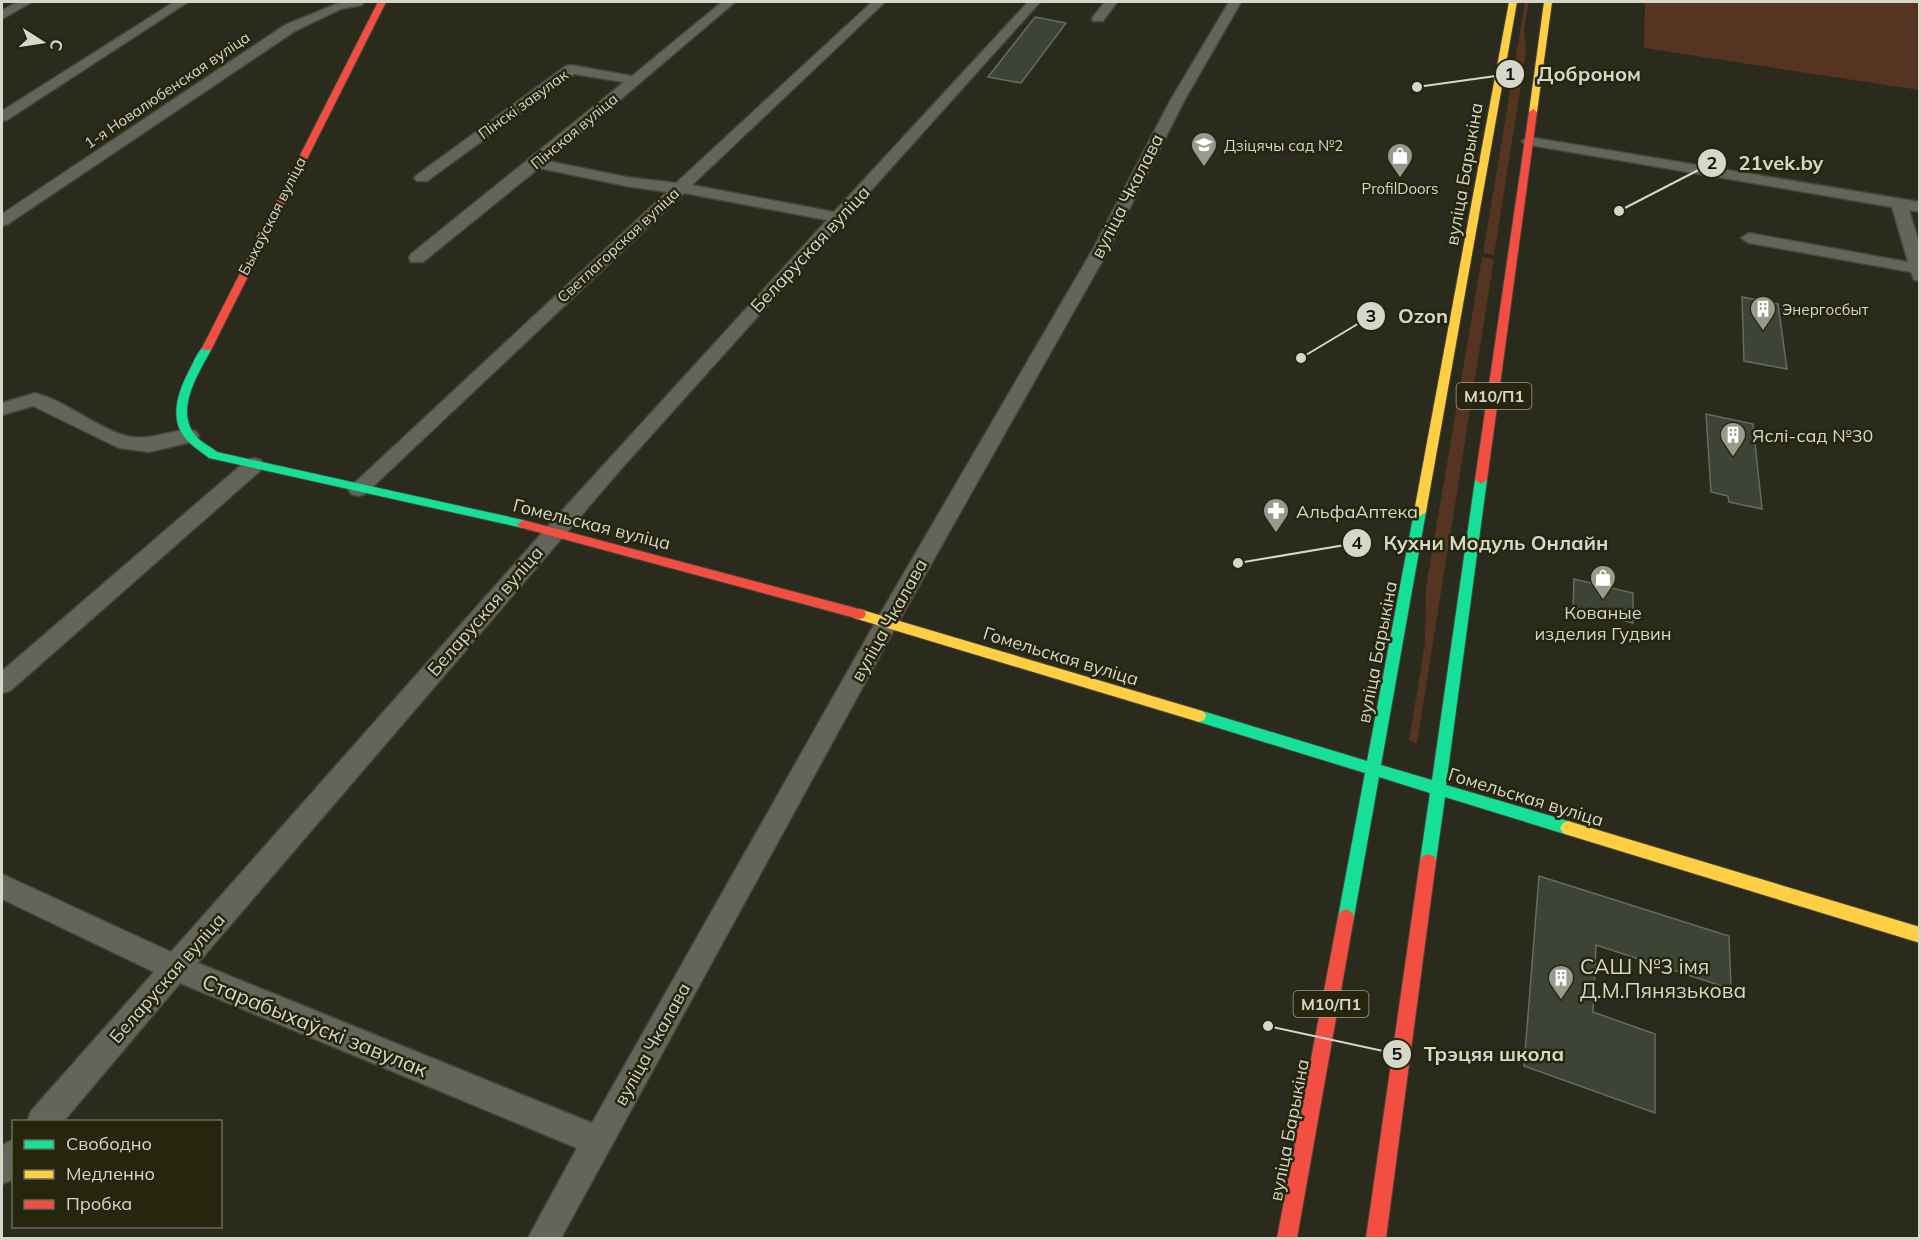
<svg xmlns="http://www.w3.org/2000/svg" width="1921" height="1240" viewBox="0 0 1921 1240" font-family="Mulish,sans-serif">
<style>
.green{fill:#553422}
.building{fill:#3d4436;stroke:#676b61;stroke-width:1.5}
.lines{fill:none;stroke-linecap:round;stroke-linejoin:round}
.street-casing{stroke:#45453a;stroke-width:3}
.fast-casing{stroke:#45453a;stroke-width:2}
.slow-casing{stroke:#45453a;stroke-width:2}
.jam-casing{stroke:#45453a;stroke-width:2}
.street{fill:#64645a;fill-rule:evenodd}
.fast{fill:#16e098;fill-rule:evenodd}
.slow{fill:#ffcf43;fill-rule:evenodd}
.jam{fill:#f24e42;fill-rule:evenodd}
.labels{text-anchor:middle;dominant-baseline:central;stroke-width:5;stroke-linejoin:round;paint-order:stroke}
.far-street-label{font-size:15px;fill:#d5d7c8;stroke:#25260d}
.far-poi-label{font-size:15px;fill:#d5d7c8;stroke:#25260d;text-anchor:start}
.shield{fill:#25260d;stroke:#a0a290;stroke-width:1.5}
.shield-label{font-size:16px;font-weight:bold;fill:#d5d7c8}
.street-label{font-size:18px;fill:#d5d7c8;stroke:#25260d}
.poi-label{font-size:18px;fill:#d5d7c8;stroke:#25260d;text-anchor:start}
.near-poi-label{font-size:21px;fill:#d5d7c8;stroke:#25260d;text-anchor:start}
.near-street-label{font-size:21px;fill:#d5d7c8;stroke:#25260d}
.leader{fill:none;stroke:#d5d7c8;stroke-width:2}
.callout-dot{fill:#d5d7c8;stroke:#25260d;stroke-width:2}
.mark-label{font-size:18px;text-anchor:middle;font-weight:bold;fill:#111}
.callout-label{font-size:20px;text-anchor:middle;font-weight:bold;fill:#d5d7c8;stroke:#25260d;stroke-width:5;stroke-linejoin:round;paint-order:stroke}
</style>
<rect width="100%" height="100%" fill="#2a2a1d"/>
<path class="green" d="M 1525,2 L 1529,2 L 1524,28 L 1526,53 L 1494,255 L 1483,253 Z
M 1645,2 L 1919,2 L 1919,90 L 1644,48 Z
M 1482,257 L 1494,259 L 1417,743 L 1415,743 L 1409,740 L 1425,643 L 1426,587 Z"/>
<path class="building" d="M 1035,17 L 1066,23 L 1021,83 L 988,77 Z
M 1742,297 L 1778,304 L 1787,369 L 1744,361 Z
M 1706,414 L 1753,424 L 1762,509 L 1729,502 L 1728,496 L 1711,492 Z
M 1574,579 L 1633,593 L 1633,623 L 1573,608 Z
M 1539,876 L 1729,936 L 1731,989 L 1596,945 L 1593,1012 L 1655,1034 L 1655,1113 L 1524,1066 Z"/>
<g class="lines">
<defs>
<path id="street" d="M 18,2 L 32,2 L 2,19 L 2,10 Z
M 174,2 L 188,2 L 7,120 L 2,121 L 2,111 Z
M 341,2 L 364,2 L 362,5 L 341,9 L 295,31 L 8,224 L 2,226 L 2,214 L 285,25 Z
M 722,2 L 735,2 L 548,161 L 626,177 L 676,183 L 872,2 L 885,2 L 692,185 L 834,212 L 1028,2 L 1040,2 L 621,469 L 198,963 L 592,1123 L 879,616 L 1093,249 L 1170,101 L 1229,2 L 1241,2 L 1184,101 L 1109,249 L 895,628 L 561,1238 L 528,1238 L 577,1148 L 180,983 L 63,1122 L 27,1122 L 31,1111 L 154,972 L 2,899 L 2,874 L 171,952 L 548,526 L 827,220 L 684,193 L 365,494 L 358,496 L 351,494 L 348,489 L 667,192 L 626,186 L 539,168 L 423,262 L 411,262 L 409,258 L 411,254 L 624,82 L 574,74 L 427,181 L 417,181 L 414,178 L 417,175 L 566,66 L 571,65 L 632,76 Z
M 1105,2 L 1117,2 L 1103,21 L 1093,21 L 1092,18 Z
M 1529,137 L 1920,202 L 1920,212 L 1909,210 L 1920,246 L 1920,281 L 1914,280 L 1911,272 L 1749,243 L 1741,238 L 1749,233 L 1908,262 L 1892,207 L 1524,144 L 1522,141 Z
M 35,393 C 66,401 92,425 123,435 C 151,444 175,426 196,431 L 199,436 L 196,441 L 149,452 L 119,448 L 33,406 L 2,415 L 2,403 Z
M 254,458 L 261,460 L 264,465 L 261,470 L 10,691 L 2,693 L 2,671 L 247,460 Z
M 14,1139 L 14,1179 L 2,1184 L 2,1145 Z"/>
<path id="fast" d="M 207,345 L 212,348 C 200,371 174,409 195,435 C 200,442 210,446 217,452 L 523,520 L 529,524 L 523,528 L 209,458 C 202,452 193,447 187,440 C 167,419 179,389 191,367 C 195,359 199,348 207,345 Z
M 1481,476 L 1487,480 L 1446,785 L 1568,821 L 1573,823 L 1576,828 L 1573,833 L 1568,835 L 1445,797 L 1436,861 L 1434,866 L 1428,868 L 1422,866 L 1420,861 L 1430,793 L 1379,777 L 1354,917 L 1352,922 L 1346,925 L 1340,922 L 1338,917 L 1365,773 L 1199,722 L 1194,720 L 1192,716 L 1194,712 L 1199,710 L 1367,761 L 1414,512 L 1420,508 L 1426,512 L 1381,765 L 1432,780 L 1475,480 Z"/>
<path id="slow" d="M 1509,2 L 1517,2 L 1426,512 L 1420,516 L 1414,512 Z
M 1544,2 L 1552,2 L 1537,112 L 1533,115 L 1529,112 Z
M 859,609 L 1199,710 L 1204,712 L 1206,716 L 1204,720 L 1199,722 L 854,618 L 852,614 L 854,610 Z
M 1568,821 L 1920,927 L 1920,943 L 1568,835 L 1563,833 L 1560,828 L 1563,823 Z"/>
<path id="jam" d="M 378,2 L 386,2 L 212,348 L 211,350 L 203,350 L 202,348 Z
M 1533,109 L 1537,112 L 1487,480 L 1481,484 L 1475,480 L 1529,112 Z
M 523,520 L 859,609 L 864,610 L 866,614 L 864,618 L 859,619 L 519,527 L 517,524 Z
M 1428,854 L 1434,856 L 1436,861 L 1386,1238 L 1366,1238 L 1420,861 L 1422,856 Z
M 1346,909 L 1352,912 L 1354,917 L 1297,1238 L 1277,1238 L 1338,917 L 1340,912 Z"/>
</defs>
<use href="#street" class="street-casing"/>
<use href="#fast" class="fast-casing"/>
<use href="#slow" class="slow-casing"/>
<use href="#jam" class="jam-casing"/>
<use href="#street" class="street"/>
<use href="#fast" class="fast"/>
<use href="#slow" class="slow"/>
<use href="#jam" class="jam"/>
</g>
<defs>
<symbol id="school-pin" viewBox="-11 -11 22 30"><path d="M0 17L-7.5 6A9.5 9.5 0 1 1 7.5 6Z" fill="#999a8c" stroke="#25260d"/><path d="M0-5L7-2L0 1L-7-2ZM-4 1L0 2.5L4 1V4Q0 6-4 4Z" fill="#fff"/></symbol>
<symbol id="shop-pin" viewBox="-11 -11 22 30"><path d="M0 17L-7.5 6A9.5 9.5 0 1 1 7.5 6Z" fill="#999a8c" stroke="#25260d"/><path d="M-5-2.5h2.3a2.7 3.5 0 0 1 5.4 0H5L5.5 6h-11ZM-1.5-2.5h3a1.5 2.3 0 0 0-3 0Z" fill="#fff"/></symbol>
<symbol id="building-pin" viewBox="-11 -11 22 30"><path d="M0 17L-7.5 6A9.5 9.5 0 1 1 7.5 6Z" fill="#999a8c" stroke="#25260d"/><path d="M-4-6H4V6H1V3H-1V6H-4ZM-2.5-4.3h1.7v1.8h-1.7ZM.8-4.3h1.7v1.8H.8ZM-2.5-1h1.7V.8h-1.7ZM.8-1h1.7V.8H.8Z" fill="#fff"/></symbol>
<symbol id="pharmacy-pin" viewBox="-11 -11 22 30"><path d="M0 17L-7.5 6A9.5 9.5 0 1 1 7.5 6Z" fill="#999a8c" stroke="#25260d"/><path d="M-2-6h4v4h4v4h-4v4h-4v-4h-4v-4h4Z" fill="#fff"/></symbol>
</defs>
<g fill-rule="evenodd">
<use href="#school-pin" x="1189" y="130" width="30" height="40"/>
<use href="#shop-pin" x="1385" y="141" width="30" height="40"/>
<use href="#building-pin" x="1748" y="294" width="30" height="40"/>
<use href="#building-pin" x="1718" y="420" width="30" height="40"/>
<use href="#pharmacy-pin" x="1261" y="496" width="30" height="40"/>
<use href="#shop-pin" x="1588" y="563" width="30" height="40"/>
<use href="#building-pin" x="1546" y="963" width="30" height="40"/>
</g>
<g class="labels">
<g class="far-street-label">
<text transform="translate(167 90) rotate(-34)">1-я Новалюбенская вуліца</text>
<text transform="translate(523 104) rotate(-36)">Пінскі завулак</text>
<text transform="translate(574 131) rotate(-40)">Пінская вуліца</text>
<text transform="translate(272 216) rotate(-63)">Быхаўская вуліца</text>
<text transform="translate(618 245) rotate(-43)">Светлагорская вуліца</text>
</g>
<g class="far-poi-label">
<text x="1224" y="145">Дзіцячы сад №2</text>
<text x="1400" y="188" text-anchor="middle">ProfilDoors</text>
<text x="1782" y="309">Энергосбыт</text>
</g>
<g class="shield">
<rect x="1456.5" y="383" width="75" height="26" rx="4.5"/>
<rect x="1293.5" y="991" width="75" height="26" rx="4.5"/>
</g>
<g class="shield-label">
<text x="1494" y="396">М10/П1</text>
<text x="1331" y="1004">М10/П1</text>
</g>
<g class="street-label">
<text transform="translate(1464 174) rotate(-80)">вуліца Барыкіна</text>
<text transform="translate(1127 196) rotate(-63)">вуліца Чкалава</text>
<text transform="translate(810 249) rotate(-47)">Беларуская вуліца</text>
<text transform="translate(592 524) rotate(14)">Гомельская вуліца</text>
<text transform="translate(485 611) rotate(-49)">Беларуская вуліца</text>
<text transform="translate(889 620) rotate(-61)">вуліца Чкалава</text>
<text transform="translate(1377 652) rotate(-79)">вуліца Барыкіна</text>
<text transform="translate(1061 656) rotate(17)">Гомельская вуліца</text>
<text transform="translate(1526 797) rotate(17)">Гомельская вуліца</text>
<text transform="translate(167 978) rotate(-49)">Беларуская вуліца</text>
<text transform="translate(652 1044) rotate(-61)">вуліца Чкалава</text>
<text transform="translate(1289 1130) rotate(-79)">вуліца Барыкіна</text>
</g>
<g class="poi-label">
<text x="1752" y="435">Яслі-сад №30</text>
<text x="1296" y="511">АльфаАптека</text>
<text x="1603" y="612" text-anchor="middle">Кованые<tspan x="1603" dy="21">изделия Гудвин</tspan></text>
</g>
<g class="near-poi-label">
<text x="1580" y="966">САШ №3 імя<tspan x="1580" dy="24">Д.М.Пянязькова</tspan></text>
</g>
<g class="near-street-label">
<text transform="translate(315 1025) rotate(22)">Старабыхаўскі завулак</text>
</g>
</g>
<path class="leader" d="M1417 87L1510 74M1619 211L1712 163M1301 358L1371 316M1238 563L1357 543M1268 1026L1397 1054"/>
<g class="callout-dot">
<circle cx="1417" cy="87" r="6"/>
<circle cx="1619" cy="211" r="6"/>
<circle cx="1301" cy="358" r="6"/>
<circle cx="1238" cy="563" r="6"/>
<circle cx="1268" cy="1026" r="6"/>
<circle cx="1510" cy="74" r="15"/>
<circle cx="1712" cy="163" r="15"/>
<circle cx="1371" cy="316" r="15"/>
<circle cx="1357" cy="543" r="15"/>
<circle cx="1397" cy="1054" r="15"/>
</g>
<g class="mark-label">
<text x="1510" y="80">1</text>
<text x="1712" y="169">2</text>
<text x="1371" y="322">3</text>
<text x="1357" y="549">4</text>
<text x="1397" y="1060">5</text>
</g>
<g class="callout-label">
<text x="1589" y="81">Доброном</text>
<text x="1781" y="170">21vek.by</text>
<text x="1423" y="323">Ozon</text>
<text x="1496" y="550">Кухни Модуль Онлайн</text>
<text x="1494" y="1061">Трэцяя школа</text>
</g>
<rect width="1921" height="1240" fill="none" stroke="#d5d7c8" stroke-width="6"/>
<rect x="12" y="1120" width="210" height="108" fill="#25260d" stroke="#6b6d58" stroke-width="1.5"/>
<rect x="24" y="1140" width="30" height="9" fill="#16e098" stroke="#6b6d58" stroke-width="1.5"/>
<text x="66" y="1150" font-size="18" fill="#d5d7c8">Свободно</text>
<rect x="24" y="1170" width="30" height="9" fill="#ffcf43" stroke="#6b6d58" stroke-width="1.5"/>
<text x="66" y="1180" font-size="18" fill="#d5d7c8">Медленно</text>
<rect x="24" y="1200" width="30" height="9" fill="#f24e42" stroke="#6b6d58" stroke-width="1.5"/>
<text x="66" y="1210" font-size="18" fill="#d5d7c8">Пробка</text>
<g transform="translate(42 42) rotate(102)" stroke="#25260d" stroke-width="4.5" paint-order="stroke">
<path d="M0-4.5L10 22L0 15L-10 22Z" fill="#d5d7c8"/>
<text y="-9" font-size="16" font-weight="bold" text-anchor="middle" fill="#d5d7c8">С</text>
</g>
</svg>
